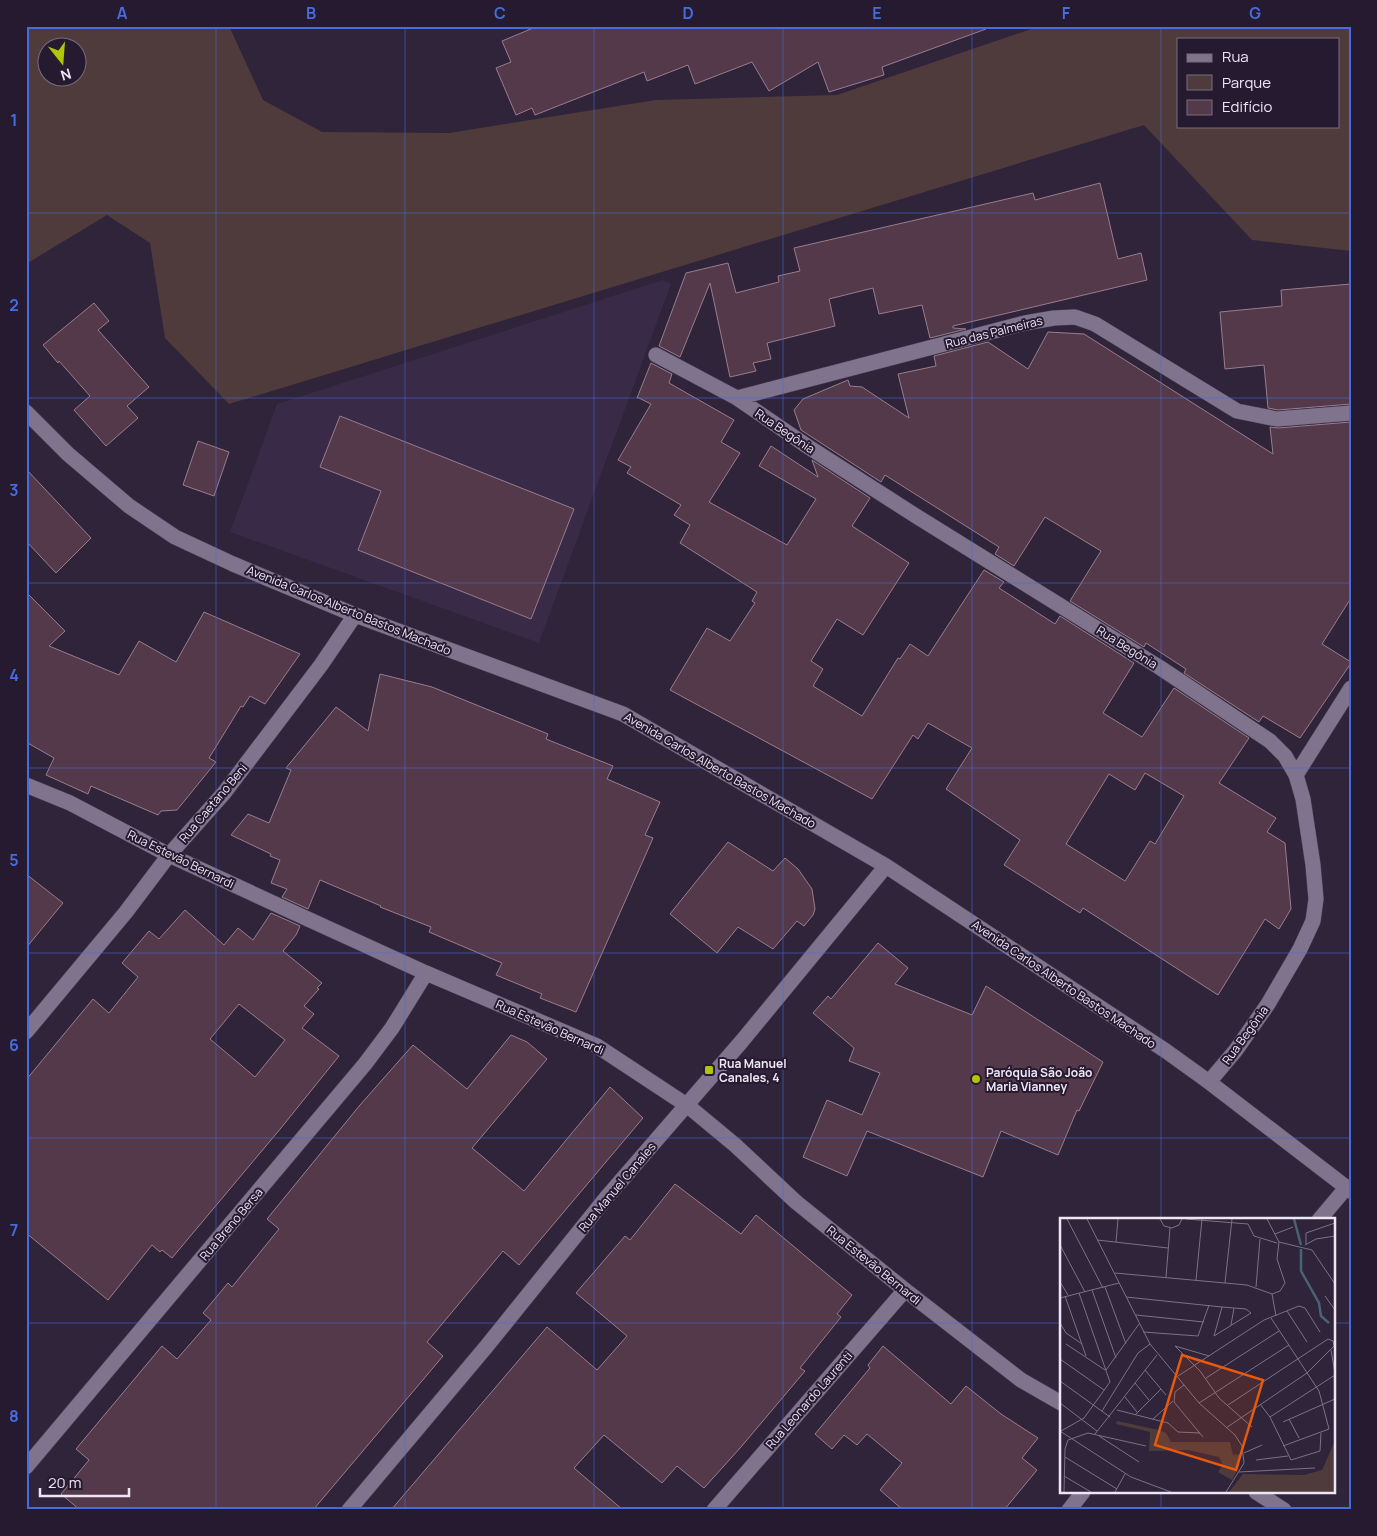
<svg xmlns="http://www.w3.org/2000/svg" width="1377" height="1536" viewBox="0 0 1377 1536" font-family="Manrope,sans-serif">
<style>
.built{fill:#392a47}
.green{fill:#503b3c;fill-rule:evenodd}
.building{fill:#54394a;stroke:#997d8e;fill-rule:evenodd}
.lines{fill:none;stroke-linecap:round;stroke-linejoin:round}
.minor-casing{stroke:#4a4154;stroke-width:16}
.minor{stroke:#80738d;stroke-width:15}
.grid{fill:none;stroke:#476cde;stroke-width:1;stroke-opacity:0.55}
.poi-dot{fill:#aec508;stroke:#261a30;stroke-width:2}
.labels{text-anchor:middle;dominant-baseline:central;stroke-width:4;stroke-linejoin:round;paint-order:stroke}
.street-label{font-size:12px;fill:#ede6f5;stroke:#261a30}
.poi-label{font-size:12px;font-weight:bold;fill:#ede6f5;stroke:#261a30;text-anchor:start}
.inset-river{fill:none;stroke:#486376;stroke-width:2.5}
.inset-road{fill:none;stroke:#7b7285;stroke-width:1}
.view{fill:#e8590c;fill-opacity:0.15;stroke:#e8590c;stroke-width:2.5}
.inset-edge{fill:none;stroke:#ede6f5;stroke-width:2.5}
.neatline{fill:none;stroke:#476cde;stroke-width:2}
.grid-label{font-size:16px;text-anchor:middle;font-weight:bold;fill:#476cde}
</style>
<rect width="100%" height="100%" fill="#2f243a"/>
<path class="built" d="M 663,280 L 671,284 L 539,643 L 230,532 L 277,404 Z"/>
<path class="green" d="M 26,26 L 229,26 L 263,100 L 322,132 L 449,133 L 656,100 L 837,95 L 1040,26 L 1351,26 L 1351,251 L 1252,240 L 1144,125 L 229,404 L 165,338 L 150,243 L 107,215 L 26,264 ZM 1178,39 L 1338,39 L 1338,126 L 1178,126 ZM 48,48 L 78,48 L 78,78 L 48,78 Z"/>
<path class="building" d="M 538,26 L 985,26 L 986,29 L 882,67 L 884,75 L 829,92 L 818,62 L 769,91 L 752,62 L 695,84 L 688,65 L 647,81 L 644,72 L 535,115 L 532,108 L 516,115 L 496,68 L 511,62 L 502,41 Z
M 1100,183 L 1118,259 L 1141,253 L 1147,280 L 953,326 L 953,328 L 966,329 L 930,338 L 922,305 L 879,314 L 873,288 L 829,299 L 835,326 L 767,343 L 771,359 L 753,363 L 756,371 L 730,377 L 710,283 L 680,357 L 659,346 L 686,273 L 728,263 L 736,293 L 779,282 L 778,276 L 800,271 L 794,248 L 1033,193 L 1035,200 Z
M 1351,284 L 1351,404 L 1278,410 L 1268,408 L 1264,365 L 1225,369 L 1220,312 L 1282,306 L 1281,290 Z
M 94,303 L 109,321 L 98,330 L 149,387 L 127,406 L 138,418 L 106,446 L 74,410 L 90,396 L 59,361 L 58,363 L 43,345 Z
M 1048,332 L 1084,334 L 1273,454 L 1270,427 L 1278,428 L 1351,422 L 1351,598 L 1322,644 L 1351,662 L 1351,663 L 1300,738 L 1263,716 L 1259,722 L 1184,673 L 1186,669 L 1146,643 L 1144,647 L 1070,601 L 1101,551 L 1045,517 L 1014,566 L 995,554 L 999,547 L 885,475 L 881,482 L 801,430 L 794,410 L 803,399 L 848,380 L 850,386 L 862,387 L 909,418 L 898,374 L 936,366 L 934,356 L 988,342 L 1028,369 Z
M 651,363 L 672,374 L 669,383 L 734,420 L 721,442 L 740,453 L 709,502 L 787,545 L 816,499 L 759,466 L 771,446 L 818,477 L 812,460 L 870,498 L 852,526 L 909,563 L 863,635 L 837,619 L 811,661 L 823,669 L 813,686 L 862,716 L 898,658 L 900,659 L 910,644 L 928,656 L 984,570 L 1004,582 L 999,588 L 1055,624 L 1060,616 L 1134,663 L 1103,713 L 1142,737 L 1174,688 L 1249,738 L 1219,783 L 1276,818 L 1267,832 L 1285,843 L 1291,909 L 1279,929 L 1265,919 L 1218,995 L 1083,908 L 1080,913 L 1004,865 L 1020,840 L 946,789 L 972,748 L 928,723 L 918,739 L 913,735 L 872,799 L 670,690 L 707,628 L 730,641 L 755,603 L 752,601 L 757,592 L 680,543 L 690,525 L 674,515 L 681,505 L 627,473 L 631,467 L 618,460 L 651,404 L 639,398 L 637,398 ZM 1145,773 L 1184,796 L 1155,844 L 1150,841 L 1125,881 L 1066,844 L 1109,774 L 1135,790 Z
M 340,416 L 574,509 L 531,619 L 358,550 L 381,491 L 320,467 Z
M 198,441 L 229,452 L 214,496 L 183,485 Z
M 26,469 L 91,538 L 56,573 L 26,541 Z
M 26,592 L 65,631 L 49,646 L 119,675 L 139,641 L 176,662 L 204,612 L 300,654 L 265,704 L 250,696 L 243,707 L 241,706 L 209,758 L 216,762 L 177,810 L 161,811 L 158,815 L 91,786 L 88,794 L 46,775 L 54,758 L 26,742 Z
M 380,674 L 432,687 L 548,734 L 546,739 L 613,766 L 607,779 L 660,802 L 645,835 L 653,838 L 576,1012 L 540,998 L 542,994 L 496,975 L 502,963 L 429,932 L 431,927 L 380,907 L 381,906 L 320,880 L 308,909 L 282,897 L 287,889 L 271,883 L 280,860 L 270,856 L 271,854 L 231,835 L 248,814 L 269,823 L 291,770 L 286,768 L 336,707 L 368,731 Z
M 728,842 L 773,871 L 785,858 L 798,869 L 812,889 L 815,909 L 813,915 L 804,926 L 797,921 L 773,949 L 738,927 L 717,953 L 670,914 Z
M 26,874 L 63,903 L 26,948 Z
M 185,910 L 224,945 L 238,928 L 253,940 L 271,913 L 300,926 L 296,935 L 283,951 L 322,983 L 317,988 L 319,989 L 304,1006 L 314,1014 L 302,1028 L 339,1056 L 281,1128 L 172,1258 L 162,1250 L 160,1252 L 152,1245 L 108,1300 L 26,1233 L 26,1080 L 93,999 L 109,1013 L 138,977 L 122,963 L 149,931 L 159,939 ZM 239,1004 L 285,1040 L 255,1077 L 210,1039 Z
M 878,943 L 908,968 L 895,984 L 972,1015 L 986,986 L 1103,1062 L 1079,1111 L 1077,1110 L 1058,1155 L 1001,1131 L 983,1177 L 867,1131 L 847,1176 L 803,1157 L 827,1100 L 862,1115 L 880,1073 L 849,1061 L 854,1048 L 813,1013 L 828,996 L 831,999 Z
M 511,1035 L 527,1042 L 547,1059 L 472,1148 L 524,1191 L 610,1087 L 643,1118 L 519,1265 L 503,1251 L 427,1342 L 443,1356 L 313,1510 L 80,1510 L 61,1494 L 89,1460 L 76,1449 L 162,1346 L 177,1359 L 211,1320 L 203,1313 L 228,1283 L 232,1287 L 279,1229 L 267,1219 L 360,1105 L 413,1045 L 467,1089 Z
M 675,1184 L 741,1234 L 756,1215 L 852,1295 L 837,1314 L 841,1317 L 800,1368 L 805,1371 L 741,1447 L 704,1488 L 677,1466 L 662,1483 L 604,1435 L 574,1468 L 623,1510 L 391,1510 L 547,1327 L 597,1370 L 627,1336 L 576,1293 L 625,1236 L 630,1240 Z
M 883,1346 L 951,1404 L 966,1386 L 1001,1414 L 1038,1438 L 1022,1458 L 1037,1470 L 1004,1510 L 903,1510 L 880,1490 L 902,1463 L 867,1434 L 857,1445 L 844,1435 L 832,1449 L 815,1434 L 870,1368 L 868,1365 Z"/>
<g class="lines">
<defs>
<path id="minor" d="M 656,355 L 737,398 L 807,446 L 916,516 L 1159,667 L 1270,741 L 1285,756 L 1296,775 L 1303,799 L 1313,865 L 1316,899 L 1313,921 L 1300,949 L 1268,1004 L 1236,1050 L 1209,1082
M 737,398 L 1025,323 L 1054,318 L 1075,317 L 1095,324 L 1237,411 L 1277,419 L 1351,413
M 26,412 L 68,454 L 129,506 L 175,537 L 233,564 L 355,615 L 623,714 L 886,866 L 1166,1051 L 1209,1082 L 1351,1191
M 1296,775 L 1351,688
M 26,785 L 70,803 L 169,855 L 310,920 L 426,973 L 597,1046 L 688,1106 L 735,1145 L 796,1202 L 905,1290 L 1021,1380 L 1061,1403
M 26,1032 L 126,912 L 169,855 L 224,793 L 321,665 L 355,615
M 1319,1220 L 1346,1188
M 26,1467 L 365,1064 L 392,1028 L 426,973
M 1256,1492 L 1284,1510
M 349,1510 L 486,1347 L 606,1198 L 742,1041 L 886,866
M 714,1510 L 905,1290
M 1069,1510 L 1083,1492"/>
</defs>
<use href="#minor" class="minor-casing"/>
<use href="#minor" class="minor"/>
</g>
<path class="grid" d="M 216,26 L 216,1510M 405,26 L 405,1510M 594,26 L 594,1510M 783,26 L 783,1510M 972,26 L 972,1510M 1161,26 L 1161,1220M 26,213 L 1351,213M 26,398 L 1351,398M 26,583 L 1351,583M 26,768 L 1351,768M 26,953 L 1351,953M 26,1138 L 1351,1138M 26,1323 L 1061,1323M 1333,1323 L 1351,1323M 1161,1492 L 1161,1510"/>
<g class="poi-dot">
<rect x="704" y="1065" width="10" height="10" rx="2.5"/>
<circle cx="976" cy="1079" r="5"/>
</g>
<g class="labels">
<g class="street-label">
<text transform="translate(994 332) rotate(-14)">Rua das Palmeiras</text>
<text transform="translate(785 431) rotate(34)">Rua Begônia</text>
<text transform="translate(349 610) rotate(22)">Avenida Carlos Alberto Bastos Machado</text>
<text transform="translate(1127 647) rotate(32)">Rua Begônia</text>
<text transform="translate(720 770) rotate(30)">Avenida Carlos Alberto Bastos Machado</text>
<text transform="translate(213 803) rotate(-50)">Rua Caetano Beni</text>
<text transform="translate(181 859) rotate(26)">Rua Estevão Bernardi</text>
<text transform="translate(1064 984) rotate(34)">Avenida Carlos Alberto Bastos Machado</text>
<text transform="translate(550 1027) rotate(24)">Rua Estevão Bernardi</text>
<text transform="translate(1245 1035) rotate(-54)">Rua Begônia</text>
<text transform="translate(617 1187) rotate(-50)">Rua Manuel Canales</text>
<text transform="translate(231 1224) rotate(-50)">Rua Breno Bersa</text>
<text transform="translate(874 1265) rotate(39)">Rua Estevão Bernardi</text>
<text transform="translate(809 1400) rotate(-49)">Rua Leonardo Laurenti</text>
</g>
<g class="poi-label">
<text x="719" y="1063">Rua Manuel<tspan x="719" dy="14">Canales, 4</tspan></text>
<text x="986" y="1072">Paróquia São João<tspan x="986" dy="14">Maria Vianney</tspan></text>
</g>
</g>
<g transform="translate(1060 1218)">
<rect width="275" height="275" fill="#2f243a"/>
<path d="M 57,203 L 99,212 L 106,215 L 111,224 L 170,224 L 173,237 L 181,236 L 179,249 L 172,262 L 158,254 L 163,247 L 159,239 L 128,232 L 89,233 L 90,214 L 56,206 ZM 275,223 L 275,274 L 169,274 L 183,256 L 244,257 L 262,252 Z" fill="#503b3c"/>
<path class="inset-river" d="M 234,1 L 241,27M 241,31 L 241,53 L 259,85 L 261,98 L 269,105"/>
<path class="inset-road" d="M 7,1 L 43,70M 27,1 L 90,126 L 139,185 L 175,217 L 182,228 L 184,245 L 166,274M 100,1 L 104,8 L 112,10 L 119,7 L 122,1M 126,1 L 188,6M 207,1 L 219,24 L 252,32 L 275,66M 188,6 L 194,18 L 217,25M 215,16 L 233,9M 37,22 L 108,30M 56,24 L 58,1M 246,26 L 246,15 L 275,5M 0,27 L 25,74M 245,27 L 256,21 L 275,18M 55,55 L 187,67 L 212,76 L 220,73 L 225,65 L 217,41 L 219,24M 106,59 L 110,10M 136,62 L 142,1M 0,64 L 8,77M 165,65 L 172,1M 45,69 L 66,126M 196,69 L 200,21M 32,72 L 56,140M 212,76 L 216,98M 5,78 L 26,138M 265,78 L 275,92M 66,79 L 162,89 L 154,118 L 191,95 L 186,91 L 162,89M 0,80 L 59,65M 227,93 L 247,124M 76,97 L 144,104M 211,100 L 259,173 L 269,211 L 223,228M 0,105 L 6,115 L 22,126M 171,107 L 174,90M 83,114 L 138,118 L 149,87M 6,126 L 45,152M 115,128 L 140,153 L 159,180 L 192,209M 115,128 L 149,138M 271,132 L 275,155M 0,141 L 44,172M 46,152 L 79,106M 85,152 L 106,177M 118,158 L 204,102 L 239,88 L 245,90 L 260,114M 146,160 L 219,113M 0,163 L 50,199M 75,165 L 89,182M 124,167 L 115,174 L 114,184 L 143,219M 65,179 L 77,194M 0,185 L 37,213M 139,185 L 229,127M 200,186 L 210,199 L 275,157M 57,192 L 108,205 L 118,214 L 140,215M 42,193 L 78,135 L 90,126M 75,197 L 101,171M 210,199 L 231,242 L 260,233 L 261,215M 93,201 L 113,183M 229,201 L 239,220M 223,204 L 275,181M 166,210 L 247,155 L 274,128 L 273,123 L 268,121 L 168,187M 0,213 L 71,259 L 111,274M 1,213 L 24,200 L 50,164 L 19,75M 35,216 L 97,137M 39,218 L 79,244M 184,235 L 202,227M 5,239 L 57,271M 196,242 L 228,238M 179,254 L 255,250M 4,258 L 31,274M 4,274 L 5,231 L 8,222 L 28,215 L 86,228M 55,274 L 65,256"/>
<path class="view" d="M 122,137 L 203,162 L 176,252 L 95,227 Z"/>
<rect width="275" height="275" class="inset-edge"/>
</g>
<rect width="1377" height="1536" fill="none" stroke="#261a30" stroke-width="55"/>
<rect x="1177" y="38" width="162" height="90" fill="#261a30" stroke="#766c7f"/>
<rect x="1187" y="54" width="25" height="8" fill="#80738d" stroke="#766c7f"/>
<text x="1222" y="62" font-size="15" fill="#ede6f5">Rua</text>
<rect x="1187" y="75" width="25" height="15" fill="#503b3c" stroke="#766c7f"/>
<text x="1222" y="88" font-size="15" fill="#ede6f5">Parque</text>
<rect x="1187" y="100" width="25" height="15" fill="#54394a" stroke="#766c7f"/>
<text x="1222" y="112" font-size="15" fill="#ede6f5">Edifício</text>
<g transform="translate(62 62) rotate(163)"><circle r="24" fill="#261a30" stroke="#766c7f"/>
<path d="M0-4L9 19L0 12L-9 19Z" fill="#aec508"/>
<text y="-8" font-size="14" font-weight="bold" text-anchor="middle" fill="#ede6f5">N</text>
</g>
<path d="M40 1488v8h89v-8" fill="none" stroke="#ede6f5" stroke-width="2.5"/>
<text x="48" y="1488" font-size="15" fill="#ede6f5" stroke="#261a30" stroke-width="4" paint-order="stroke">20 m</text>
<rect x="28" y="28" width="1322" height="1480" class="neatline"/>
<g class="grid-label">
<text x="122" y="19">A</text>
<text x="311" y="19">B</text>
<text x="500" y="19">C</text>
<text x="688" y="19">D</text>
<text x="877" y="19">E</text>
<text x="1066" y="19">F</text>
<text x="1255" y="19">G</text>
<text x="14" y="126">1</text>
<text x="14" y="311">2</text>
<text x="14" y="496">3</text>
<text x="14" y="681">4</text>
<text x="14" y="866">5</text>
<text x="14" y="1051">6</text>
<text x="14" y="1236">7</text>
<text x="14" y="1422">8</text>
</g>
</svg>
